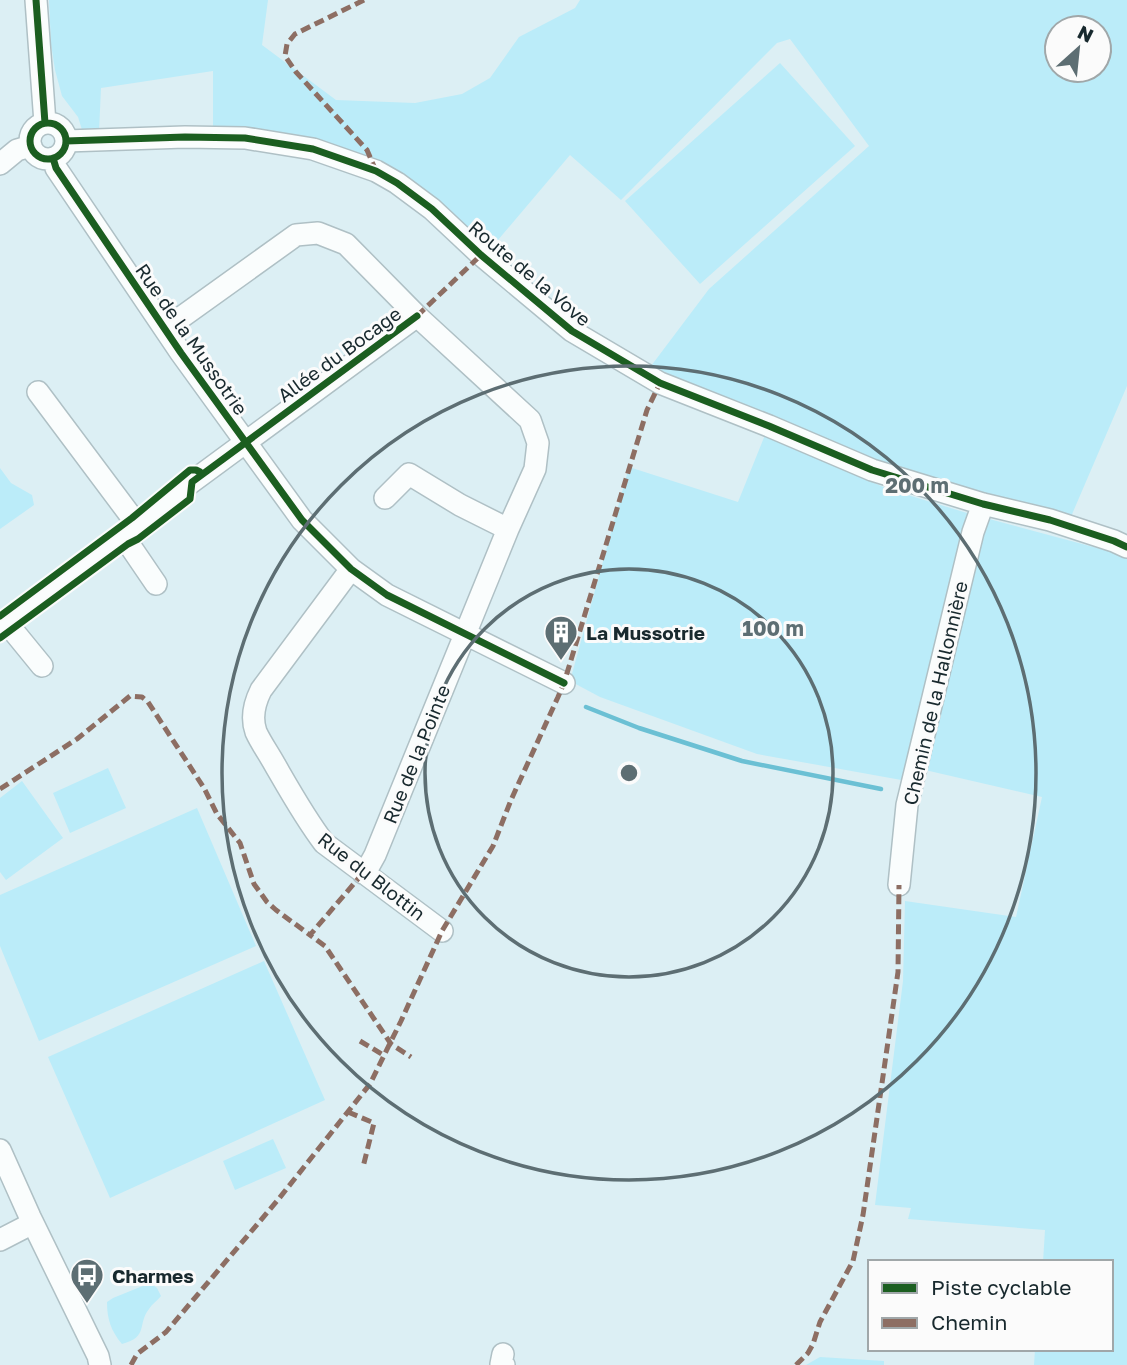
<svg xmlns="http://www.w3.org/2000/svg" width="1127" height="1365" viewBox="0 0 1127 1365" font-family="'Golos Text',sans-serif">
<style>
.green{fill:#bbecf9;fill-rule:evenodd}
.lines{fill:none;stroke-linecap:round;stroke-linejoin:round}
.stream{stroke:#6bc0d4;stroke-width:4.5}
.minor-casing{stroke:#afc0c5;stroke-width:24}
.minor{stroke:#fafdfd;stroke-width:21}
.quiet{stroke:#8d6e63;stroke-width:5;stroke-dasharray:10 5;stroke-linecap:butt}
.cycleway-casing{stroke:#fbfbfb;stroke-width:11}
.cycleway{stroke:#1b5e20;stroke-width:7}
.ring{fill:none;stroke:#5d6e73;stroke-width:3.5}
.labels{text-anchor:middle;dominant-baseline:central;stroke-width:6;stroke-linejoin:round;paint-order:stroke}
.street-label{font-size:19px;fill:#18292e;stroke:#fbfbfb}
.poi-label{font-size:19px;font-weight:bold;fill:#18292e;stroke:#fbfbfb;text-anchor:start}
.centre{fill:#5d6e73;stroke:#fbfbfb;stroke-width:3.5}
.ring-label{font-size:21px;text-anchor:middle;font-weight:bold;fill:#5d6e73;stroke:#fbfbfb;stroke-width:6;stroke-linejoin:round;paint-order:stroke}
</style>
<rect width="100%" height="100%" fill="#dceff4"/>
<path class="green" d="M 49,0 L 268,0 L 262,45 L 336,100 L 415,103 L 462,94 L 490,78 L 519,37 L 575,8 L 580,0 L 1127,0 L 1127,386 L 1070,519 L 877,463 L 807,435 L 651,366 L 709,289 L 869,146 L 790,39 L 777,43 L 621,200 L 570,155 L 487,253 L 425,196 L 234,128 L 213,126 L 213,71 L 101,88 L 99,132 L 83,133 L 78,117 L 62,96 L 55,70 L 51,44 ZM 1057,28 L 1099,28 L 1099,70 L 1057,70 Z
M 780,63 L 855,146 L 700,284 L 625,201 Z
M 765,435 L 888,489 L 967,513 L 1127,556 L 1127,1365 L 1034,1365 L 1035,1349 L 1111,1349 L 1111,1262 L 1043,1262 L 1045,1230 L 908,1219 L 911,1208 L 875,1205 L 903,981 L 905,901 L 1016,917 L 1042,797 L 925,770 L 918,783 L 757,754 L 600,697 L 570,681 L 629,467 L 738,502 Z
M 0,468 L 11,483 L 32,495 L 34,505 L 0,529 Z
M 108,768 L 126,808 L 70,833 L 53,793 Z
M 22,781 L 63,838 L 6,880 L 0,872 L 0,798 Z
M 197,808 L 256,946 L 39,1041 L 0,946 L 0,895 Z
M 264,961 L 325,1100 L 110,1198 L 48,1057 Z
M 273,1139 L 286,1168 L 235,1190 L 223,1161 Z
M 150,1283 L 157,1288 L 161,1296 C 157,1301 152,1304 149,1309 C 137,1324 149,1337 122,1344 C 111,1331 107,1319 107,1302 L 113,1298 Z
M 820,1357 L 884,1361 L 884,1365 L 806,1365 Z"/>
<g class="lines">
<path class="stream" d="M 586,707 L 639,728 L 742,761 L 881,789"/>
<defs>
<path id="minor" d="M 36,0 L 45,123
M30 141a18 18 0 1 1 36 0a18 18 0 1 1-36 0Z
M 66,141 L 185,137 L 245,138 L 313,149 L 376,171 L 397,183 L 432,209 L 481,255 L 572,331 L 660,383 L 769,426 L 872,470 L 983,504 L 1050,520 L 1114,541 L 1127,547
M 53,158 L 56,168 L 181,353 L 302,520 L 351,569 L 387,595 L 564,683
M 0,164 L 17,150 L 31,146
M 165,329 L 296,235 L 318,233 L 346,244 L 417,316 L 530,420 L 538,443 L 535,469 L 508,529 L 375,855 L 370,864 L 363,873
M 38,392 L 136,523
M 385,498 L 409,474 L 460,505 L 508,529
M 124,537 L 156,584
M 351,569 L 261,690 C 255,702 251,718 256,732 C 261,743 269,754 275,765 C 290,791 305,818 324,843 L 442,931
M 6,622 L 42,666
M 0,626 L 29,608 L 124,537 L 136,523 L 417,316
M 899,885 L 907,805 L 973,532 L 983,504
M 0,1150 L 30,1217 L 98,1356 L 100,1365
M 0,1240 L 33,1223
M 503,1354 L 501,1364 L 504,1365"/>
</defs>
<use href="#minor" class="minor-casing"/>
<use href="#minor" class="minor"/>
<path class="quiet" d="M 364,0 L 295,34 L 287,44 L 285,56 L 296,72 L 367,150 L 376,171
M 417,316 L 481,255
M 0,789 L 77,739 L 130,696 L 142,697 L 148,702 L 204,788 L 217,814 L 240,843 L 254,884 L 267,902 L 276,910 L 310,935
M 363,873 L 310,935 L 325,946 L 391,1044 L 411,1057
M 360,1041 L 385,1056
M 348,1112 L 374,1123 L 363,1167
M 131,1365 L 137,1354 L 166,1332 L 277,1201 L 370,1084 L 401,1021 L 442,931 L 493,846 L 511,800 L 558,697 L 564,683 L 647,410 L 660,383
M 796,1365 L 808,1353 L 813,1344 L 820,1322 L 853,1261 L 863,1215 L 898,972 L 899,885"/>
<defs>
<path id="cycleway" d="M 36,0 L 45,123
M30 141a18 18 0 1 1 36 0a18 18 0 1 1-36 0Z
M 66,141 L 185,137 L 245,138 L 313,149 L 376,171 L 397,183 L 432,209 L 481,255 L 572,331 L 660,383 L 769,426 L 872,470 L 983,504 L 1050,520 L 1114,541 L 1127,547
M 53,158 L 56,168 L 181,353 L 302,520 L 351,569 L 387,595 L 564,683
M 0,616 L 132,518 L 190,470 L 196,470 L 200,472
M 0,638 L 128,544 L 138,539 L 190,499 L 192,482 L 417,316"/>
</defs>
<use href="#cycleway" class="cycleway-casing"/>
<use href="#cycleway" class="cycleway"/>
</g>
<g class="ring">
<circle cx="629" cy="773" r="204"/>
<circle cx="629" cy="773" r="407"/>
</g>
<defs>
<symbol id="building-pin" viewBox="-11 -11 22 30"><path d="M0 17L-7.5 6A9.5 9.5 0 1 1 7.5 6Z" fill="#5d6e73" stroke="#fbfbfb"/><path d="M-4-6H4V6H1V3H-1V6H-4ZM-2.5-4.3h1.7v1.8h-1.7ZM.8-4.3h1.7v1.8H.8ZM-2.5-1h1.7V.8h-1.7ZM.8-1h1.7V.8H.8Z" fill="#fff"/></symbol>
<symbol id="bus-pin" viewBox="-11 -11 22 30"><path d="M0 17L-7.5 6A9.5 9.5 0 1 1 7.5 6Z" fill="#5d6e73" stroke="#fbfbfb"/><path d="M-5-6H5V4H4V6H2V4H-2V6H-4V4H-5ZM-3.5-4V0h7V-4ZM-3.5 1.2v1.5H-2V1.2ZM2 1.2v1.5H3.5V1.2Z" fill="#fff"/></symbol>
</defs>
<g fill-rule="evenodd">
<use href="#building-pin" x="542" y="613" width="38" height="52"/>
<use href="#bus-pin" x="68" y="1256" width="38" height="52"/>
</g>
<g class="labels">
<g class="street-label">
<text transform="translate(530 273) rotate(40)">Route de la Vove</text>
<text transform="translate(192 339) rotate(55)">Rue de la Mussotrie</text>
<text transform="translate(339 354) rotate(-36)">Allée du Bocage</text>
<text transform="translate(935 693) rotate(-77)">Chemin de la Hallonnière</text>
<text transform="translate(416 754) rotate(-68)">Rue de la Pointe</text>
<text transform="translate(372 876) rotate(38)">Rue du Blottin</text>
</g>
<g class="poi-label">
<text x="586" y="632">La Mussotrie</text>
<text x="112" y="1275">Charmes</text>
</g>
</g>
<circle cx="629" cy="773" r="10" class="centre"/>
<g class="ring-label">
<text x="917" y="493">200 m</text>
<text x="773" y="636">100 m</text>
</g>
<rect x="868" y="1260" width="245" height="91" fill="#fbfbfb" stroke="#a0a7a9" stroke-width="2"/>
<rect x="882" y="1283" width="35" height="10" fill="#1b5e20" stroke="#a0a7a9" stroke-width="2"/>
<text x="931" y="1295" font-size="21" fill="#18292e">Piste cyclable</text>
<rect x="882" y="1318" width="35" height="10" fill="#8d6e63" stroke="#a0a7a9" stroke-width="2"/>
<text x="931" y="1330" font-size="21" fill="#18292e">Chemin</text>
<g transform="translate(1078 49) rotate(27)"><circle r="33" fill="#fbfbfb" stroke="#a0a7a9" stroke-width="2"/>
<path d="M0-5L12 26L0 18L-12 26Z" fill="#5d6e73"/>
<text y="-10" font-size="19" font-weight="bold" text-anchor="middle" fill="#18292e">N</text>
</g>
</svg>
